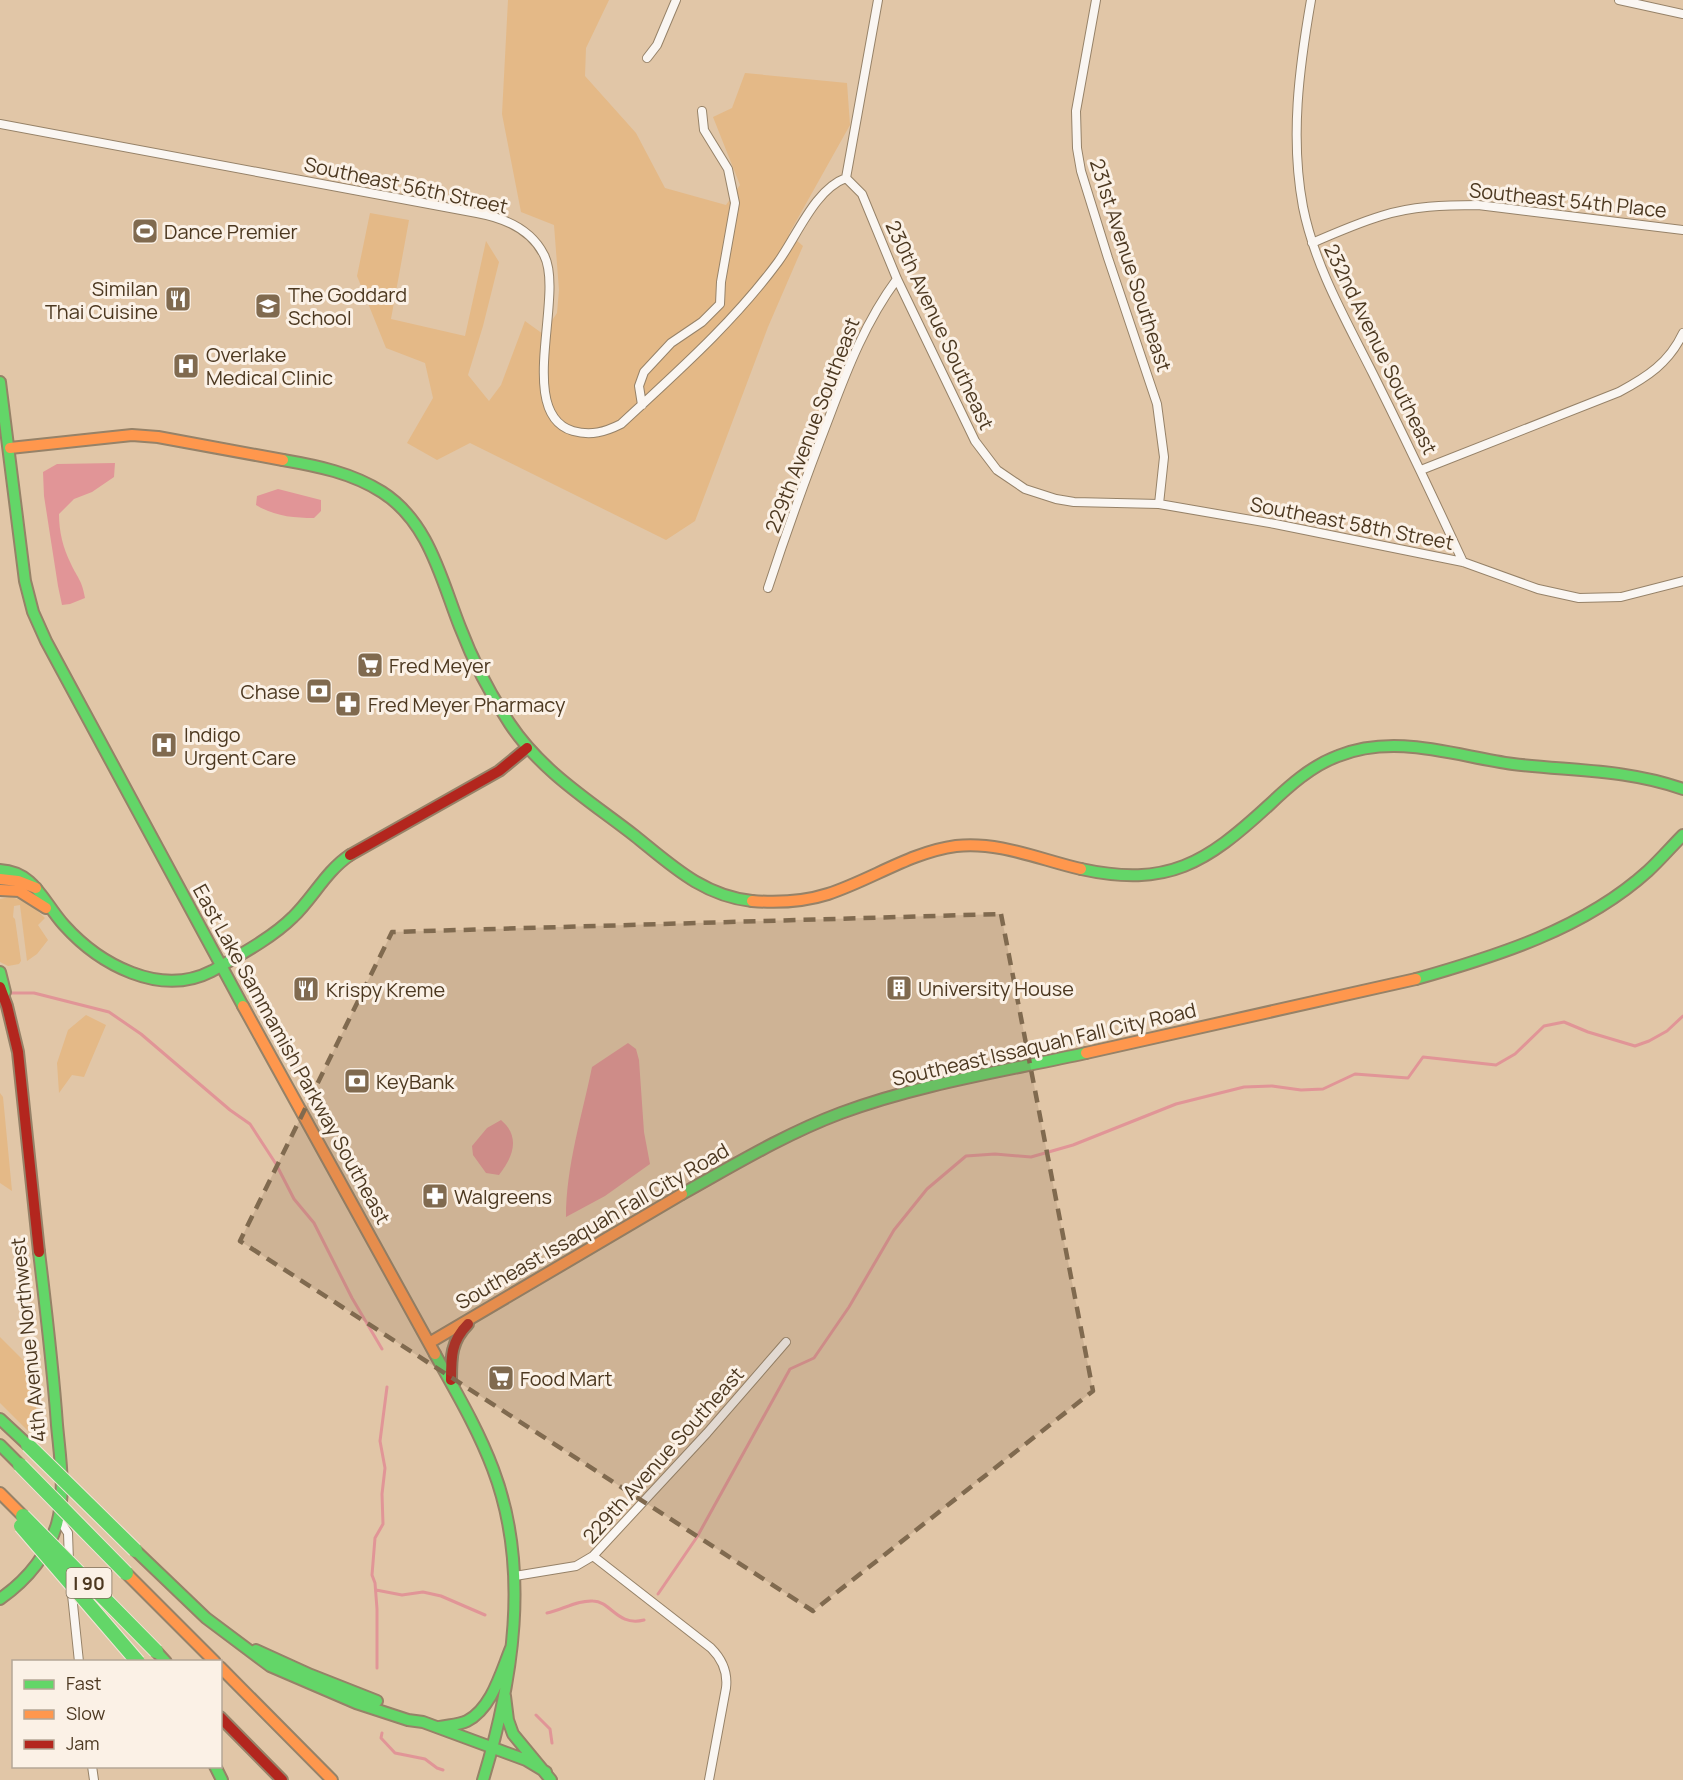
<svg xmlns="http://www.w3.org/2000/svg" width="1683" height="1780" viewBox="0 0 1683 1780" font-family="Manrope,sans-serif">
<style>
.green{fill:#e4b987}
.water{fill:#e19597}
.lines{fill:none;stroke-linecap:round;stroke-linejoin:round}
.stream{stroke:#e19597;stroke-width:3}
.street-casing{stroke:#968268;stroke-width:10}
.fast-casing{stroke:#968268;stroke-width:14}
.slow-casing{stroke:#968268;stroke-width:14}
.jam-casing{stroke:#968268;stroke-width:14}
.street{stroke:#faf6f2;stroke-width:8}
.fast{stroke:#63d668;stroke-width:10}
.slow{stroke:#ff974d;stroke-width:10}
.jam{stroke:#b3261e;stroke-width:10}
.fast-bridge-casing{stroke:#f2e5d7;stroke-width:16;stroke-linecap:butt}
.fast-bridge{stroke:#63d668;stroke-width:14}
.marked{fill:#806a4f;fill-opacity:0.2;stroke:#806a4f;stroke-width:4.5;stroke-dasharray:12 8;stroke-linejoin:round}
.labels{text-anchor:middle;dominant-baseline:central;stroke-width:6;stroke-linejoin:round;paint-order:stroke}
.shield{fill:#fbf1e6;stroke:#80705b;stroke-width:1.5}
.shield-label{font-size:18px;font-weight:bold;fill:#4c3820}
.street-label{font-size:20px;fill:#4c3820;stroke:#fbf1e6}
.poi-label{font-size:20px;fill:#4c3820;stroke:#fbf1e6;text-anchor:start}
</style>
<rect width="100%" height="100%" fill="#e1c6a7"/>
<path class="green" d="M 508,0 L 609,0 L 586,48 L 585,76 L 636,133 L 665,188 L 726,205 L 740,185 L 713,117 L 732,108 L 745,73 L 847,83 L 850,125 L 789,234 L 803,246 L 768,327 L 695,521 L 666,540 L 470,443 L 437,460 L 407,443 L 433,398 L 425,363 L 386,348 L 357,276 L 370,213 L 409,220 L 391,319 L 465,336 L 486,241 L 499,262 L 483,326 L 468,375 L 489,401 L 501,385 L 525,321 L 543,334 L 557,313 L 559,290 L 554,225 L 521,212 L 502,114 Z
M 10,897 C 24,900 34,907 45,918 L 38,925 L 48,940 L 37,954 L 27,961 L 20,905 L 14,906 L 13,917 L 15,919 L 21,961 L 19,964 L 8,966 L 0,962 L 0,899 Z
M 86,1015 L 106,1025 L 84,1077 L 72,1075 L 59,1093 L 57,1063 L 68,1030 Z
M 0,1093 L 3,1097 L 12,1191 L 0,1183 Z
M 0,1337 L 34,1371 L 38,1441 L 0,1403 Z"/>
<path class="water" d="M 115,463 L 114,477 L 92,492 L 74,499 L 59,514 C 59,532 63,548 71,564 C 78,579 82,580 85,598 L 70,604 L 62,605 L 58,586 L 44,496 L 43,472 L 57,464 Z
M 278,489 L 321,500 L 321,511 L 314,518 C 293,518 274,516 256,505 L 257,496 Z
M 628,1043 L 636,1049 L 639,1060 L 644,1132 L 650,1164 L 605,1196 L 566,1217 C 566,1166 582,1116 592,1067 Z
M 501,1120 C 521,1137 513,1157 499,1175 L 486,1173 L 473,1155 L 472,1146 L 487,1128 Z"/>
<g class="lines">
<path class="stream" d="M 8,993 L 34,993 L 109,1012 L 141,1034 L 230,1110 L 250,1124 L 276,1164 L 294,1199 L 314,1223 L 352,1298 L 382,1349
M 376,1590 L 402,1595 L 423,1592 L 441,1596 L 485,1615
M 658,1594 L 697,1537 L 790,1369 L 814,1358 L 849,1307 L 894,1230 L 927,1189 L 966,1156 L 995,1154 L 1031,1157 L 1073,1145 L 1176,1104 L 1244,1087 L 1272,1086 L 1301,1090 L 1323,1089 L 1355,1074 L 1408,1078 L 1423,1057 L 1496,1065 L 1515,1054 L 1544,1026 L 1564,1022 L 1588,1032 L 1635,1046 L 1649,1041 L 1667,1031 L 1683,1016
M 547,1613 C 562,1610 577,1600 593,1601 C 611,1601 617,1627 644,1620
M 377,1668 L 377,1609 L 375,1583 L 372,1575 L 375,1538 L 383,1524 L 382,1494 L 385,1468 L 380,1441 L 387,1387
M 536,1715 L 550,1729 L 552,1743
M 382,1733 L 381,1738 L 395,1753 L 425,1759 L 437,1768 L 443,1770"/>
<defs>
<path id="street" d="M 1096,0 L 1076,111 L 1077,148 L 1081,171 L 1108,258 L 1157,404 L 1164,457 L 1159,504
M 1311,0 C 1299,69 1290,138 1303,207 C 1315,267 1346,320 1373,374 C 1404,436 1434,499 1463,562
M 1619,0 L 1683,14
M 647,58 L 657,45 L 676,0
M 0,124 L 477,213 C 505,218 531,229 544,255 C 565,295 515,414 573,431 C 591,436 605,432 621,424 C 677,372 733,323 778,262 C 797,236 815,189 846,178
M 846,178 L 862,194 L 897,279 L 975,441 L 997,470 L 1025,489 L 1056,499 L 1074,502 L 1159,504 L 1275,524 L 1463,562 L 1538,589 L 1579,598 L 1621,597 L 1683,581
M 846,178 L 878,0
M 1312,243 C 1335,233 1358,223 1381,216 C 1412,206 1445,205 1478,205 L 1683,230
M 642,405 L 639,386 L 644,372 L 671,343 L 702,322 L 720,304 L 721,282 L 735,203 L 728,169 L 704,130 L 702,111
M 1421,470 L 1619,392 C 1647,377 1669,363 1683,333
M 768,588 C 787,530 808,472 830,415 C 848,367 866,321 897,279
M 59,1519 L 68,1533 L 69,1562
M 593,1556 L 711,1648 C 722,1659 728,1672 726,1688 L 709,1780
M 515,1576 L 576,1566 L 593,1556 L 707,1433 L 786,1342
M 71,1585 L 79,1662
M 92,1766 L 94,1780"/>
<path id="fast" d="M 0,382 L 25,581 L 33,612 L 46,641 L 243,1006
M 283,460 C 318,466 352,473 382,492 C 429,522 441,579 460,627 C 473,661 490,694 510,724 C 542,772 590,801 635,836 C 671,865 703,896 752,901
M 1081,869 C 1168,888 1206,863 1268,806 C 1289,786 1311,766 1338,756 C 1396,733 1455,756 1513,764 C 1571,771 1627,769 1683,789
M 0,870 C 35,872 43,902 64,925 C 99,964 160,998 212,971 C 238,956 272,938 293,917 C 313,898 326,871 350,855
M 0,972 L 5,992
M 1416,979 C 1497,956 1584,929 1648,871 C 1660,860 1671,847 1683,835
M 682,1194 C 734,1165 785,1134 841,1113 C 919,1084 1004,1071 1086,1053
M 435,1354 C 456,1392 478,1429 493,1469 C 531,1569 513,1681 483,1780
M 0,1419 L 28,1445
M 0,1445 L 20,1465
M 135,1550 L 206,1618 L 270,1666 L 356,1703 L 408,1720 L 423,1722 L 526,1760 L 546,1772
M 0,1599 C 27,1580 47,1557 57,1524 C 66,1492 60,1458 57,1425 C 53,1367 46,1310 39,1252
M 256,1650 L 311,1675 L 377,1701
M 156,1651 L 166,1662
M 505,1696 L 508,1720 L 513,1734 L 551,1780
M 439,1727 C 448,1725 459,1725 467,1721 C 492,1708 501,1672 511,1648
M 215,1766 L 222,1780"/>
<path id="slow" d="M 10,448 L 132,435 L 158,437 L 283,460
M 0,879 L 18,881 L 36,888
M 0,890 L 19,891 L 46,908
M 752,901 C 778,903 803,902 828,894 C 871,880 911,852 956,846 C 999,841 1041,860 1081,869
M 243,1006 L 435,1354
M 1086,1053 L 1416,979
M 429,1343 L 682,1194
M 0,1493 L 23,1516
M 126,1573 L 215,1662
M 220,1667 L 332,1780"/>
<path id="jam" d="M 350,855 L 499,771 L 527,748
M 0,987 L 7,1006 L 18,1052 L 39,1252
M 451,1380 C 451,1357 451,1341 468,1324
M 220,1717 L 282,1780"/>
</defs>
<use href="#street" class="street-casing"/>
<use href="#fast" class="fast-casing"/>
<use href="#slow" class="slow-casing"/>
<use href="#jam" class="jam-casing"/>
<use href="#street" class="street"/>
<use href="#fast" class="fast"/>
<use href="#slow" class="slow"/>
<use href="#jam" class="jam"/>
<defs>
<path id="fast-bridge" d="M 28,1445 L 135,1550
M 20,1465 L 126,1573
M 23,1516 L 156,1651
M 21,1526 L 138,1662"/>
</defs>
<use href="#fast-bridge" class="fast-bridge-casing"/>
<use href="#fast-bridge" class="fast-bridge"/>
</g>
<path class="marked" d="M 1001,914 L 1093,1391 L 813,1611 L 240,1241 L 392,932 Z"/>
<defs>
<symbol id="stadium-square" viewBox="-11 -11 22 22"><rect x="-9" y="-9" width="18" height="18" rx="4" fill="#806a4f" stroke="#fbf1e6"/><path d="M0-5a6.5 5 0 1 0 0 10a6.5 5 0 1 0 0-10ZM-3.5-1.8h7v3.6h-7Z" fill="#fff"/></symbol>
<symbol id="restaurant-square" viewBox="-11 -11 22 22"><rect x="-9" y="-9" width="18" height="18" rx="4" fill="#806a4f" stroke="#fbf1e6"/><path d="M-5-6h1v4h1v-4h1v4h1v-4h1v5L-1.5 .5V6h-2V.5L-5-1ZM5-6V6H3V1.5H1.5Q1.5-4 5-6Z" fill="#fff"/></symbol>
<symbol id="school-square" viewBox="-11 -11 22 22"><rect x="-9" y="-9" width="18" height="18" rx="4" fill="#806a4f" stroke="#fbf1e6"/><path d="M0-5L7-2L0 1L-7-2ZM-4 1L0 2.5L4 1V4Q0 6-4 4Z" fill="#fff"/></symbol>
<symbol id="hospital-square" viewBox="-11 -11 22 22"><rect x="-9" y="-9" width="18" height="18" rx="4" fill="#806a4f" stroke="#fbf1e6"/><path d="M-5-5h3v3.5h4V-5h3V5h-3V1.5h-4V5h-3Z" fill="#fff"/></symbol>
<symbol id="supermarket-square" viewBox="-11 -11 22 22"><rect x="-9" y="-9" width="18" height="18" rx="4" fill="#806a4f" stroke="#fbf1e6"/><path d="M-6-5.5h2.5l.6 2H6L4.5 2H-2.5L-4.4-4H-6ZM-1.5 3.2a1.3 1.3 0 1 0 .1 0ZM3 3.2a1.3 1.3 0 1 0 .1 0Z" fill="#fff"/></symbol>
<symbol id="bank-square" viewBox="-11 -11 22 22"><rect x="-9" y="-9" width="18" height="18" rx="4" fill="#806a4f" stroke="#fbf1e6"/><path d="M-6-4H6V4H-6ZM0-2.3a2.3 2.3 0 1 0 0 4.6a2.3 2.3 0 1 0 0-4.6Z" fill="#fff"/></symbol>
<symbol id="pharmacy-square" viewBox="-11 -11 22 22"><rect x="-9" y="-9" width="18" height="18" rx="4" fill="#806a4f" stroke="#fbf1e6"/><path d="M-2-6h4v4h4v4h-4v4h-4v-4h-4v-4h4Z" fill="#fff"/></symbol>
<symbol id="building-square" viewBox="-11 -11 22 22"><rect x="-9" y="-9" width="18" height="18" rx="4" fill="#806a4f" stroke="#fbf1e6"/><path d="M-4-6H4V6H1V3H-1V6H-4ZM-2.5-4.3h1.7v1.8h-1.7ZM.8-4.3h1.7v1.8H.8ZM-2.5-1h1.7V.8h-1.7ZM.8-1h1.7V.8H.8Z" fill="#fff"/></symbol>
</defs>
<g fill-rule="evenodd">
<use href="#stadium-square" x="130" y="216" width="30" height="30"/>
<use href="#restaurant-square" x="163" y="284" width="30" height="30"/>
<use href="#school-square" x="253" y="291" width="30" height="30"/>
<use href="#hospital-square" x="171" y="351" width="30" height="30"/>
<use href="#supermarket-square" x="355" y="650" width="30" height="30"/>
<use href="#bank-square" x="304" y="676" width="30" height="30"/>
<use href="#pharmacy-square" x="333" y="689" width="30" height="30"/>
<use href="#hospital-square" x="149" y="730" width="30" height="30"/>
<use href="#building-square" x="884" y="973" width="30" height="30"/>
<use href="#restaurant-square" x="291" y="974" width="30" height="30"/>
<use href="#bank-square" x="342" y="1066" width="30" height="30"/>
<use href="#pharmacy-square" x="420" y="1181" width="30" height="30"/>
<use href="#supermarket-square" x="486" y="1363" width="30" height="30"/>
</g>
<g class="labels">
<rect class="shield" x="66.5" y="1568" width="45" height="30" rx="4.5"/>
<g class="shield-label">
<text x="89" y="1583">I 90</text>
</g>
<g class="street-label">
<text transform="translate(406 185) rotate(12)">Southeast 56th Street</text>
<text transform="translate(1568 200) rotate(6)">Southeast 54th Place</text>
<text transform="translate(1131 265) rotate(72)">231st Avenue Southeast</text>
<text transform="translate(940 325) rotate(65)">230th Avenue Southeast</text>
<text transform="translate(1381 349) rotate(64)">232nd Avenue Southeast</text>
<text transform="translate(812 425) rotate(-69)">229th Avenue Southeast</text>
<text transform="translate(1352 523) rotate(11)">Southeast 58th Street</text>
<text transform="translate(1044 1044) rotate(-13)">Southeast Issaquah Fall City Road</text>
<text transform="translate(292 1054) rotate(61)">East Lake Sammamish Parkway Southeast</text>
<text transform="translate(592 1226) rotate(-30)">Southeast Issaquah Fall City Road</text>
<text transform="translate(28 1340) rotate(-96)">4th Avenue Northwest</text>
<text transform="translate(663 1455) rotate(-48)">229th Avenue Southeast</text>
</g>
<g class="poi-label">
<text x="164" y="231">Dance Premier</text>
<text x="158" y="288" text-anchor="end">Similan<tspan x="158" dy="23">Thai Cuisine</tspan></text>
<text x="288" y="294">The Goddard<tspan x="288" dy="23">School</tspan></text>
<text x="206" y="354">Overlake<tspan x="206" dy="23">Medical Clinic</tspan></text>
<text x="389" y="665">Fred Meyer</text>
<text x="300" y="691" text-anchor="end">Chase</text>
<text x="368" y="704">Fred Meyer Pharmacy</text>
<text x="184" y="734">Indigo<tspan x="184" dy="23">Urgent Care</tspan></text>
<text x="918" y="988">University House</text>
<text x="326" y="989">Krispy Kreme</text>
<text x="376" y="1081">KeyBank</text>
<text x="454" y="1196">Walgreens</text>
<text x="520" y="1378">Food Mart</text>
</g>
</g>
<rect x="12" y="1660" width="210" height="108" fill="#fbf1e6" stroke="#b5a797" stroke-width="1.5"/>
<rect x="24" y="1680" width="30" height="9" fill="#63d668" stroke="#b5a797" stroke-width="1.5"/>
<text x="66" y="1690" font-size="18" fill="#4c3820">Fast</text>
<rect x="24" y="1710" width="30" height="9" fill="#ff974d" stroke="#b5a797" stroke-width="1.5"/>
<text x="66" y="1720" font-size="18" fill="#4c3820">Slow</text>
<rect x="24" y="1740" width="30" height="9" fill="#b3261e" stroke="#b5a797" stroke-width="1.5"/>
<text x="66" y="1750" font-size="18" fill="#4c3820">Jam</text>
</svg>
